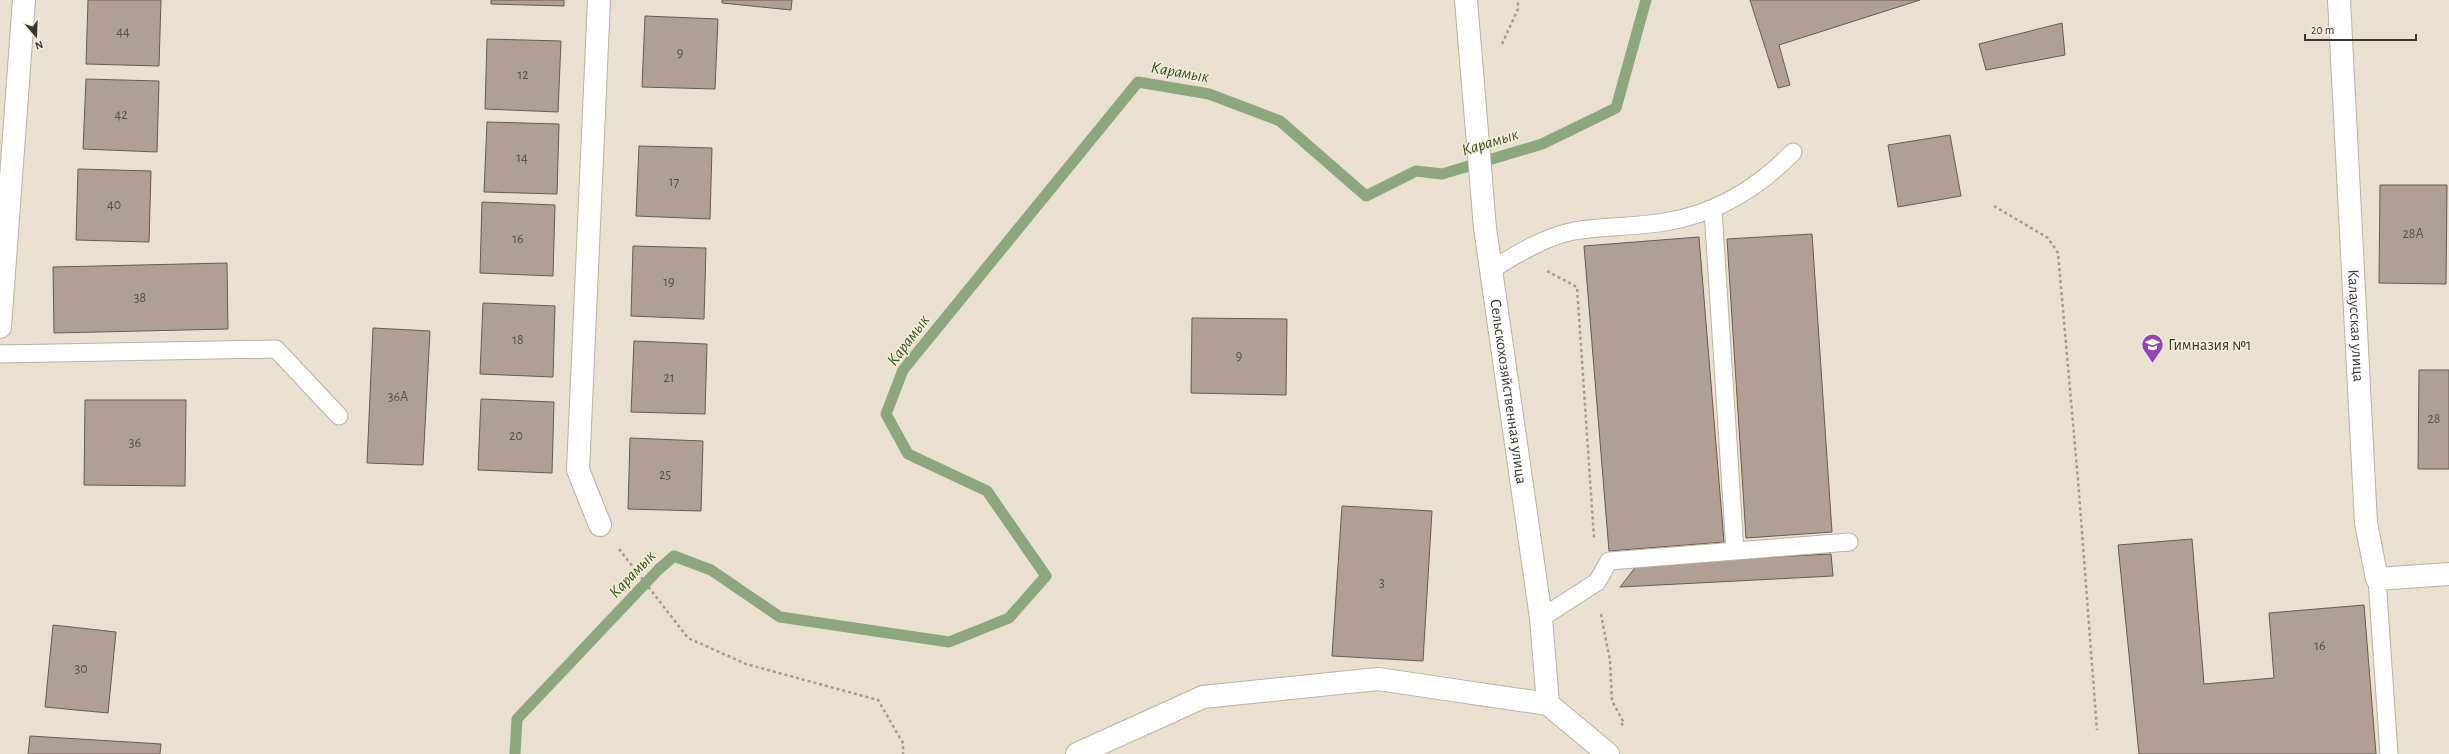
<svg xmlns="http://www.w3.org/2000/svg" width="2449" height="754" viewBox="0 0 2449 754" font-family="'Alegreya Sans',sans-serif">
<style>
.lines{fill:none;stroke-linecap:round;stroke-linejoin:round}
.stream{stroke:#8ca77e;stroke-width:11}
.building{fill:#af9f94;stroke:#6a5b51}
.service-casing{stroke:#bab1a0;stroke-width:19}
.minor-casing{stroke:#bab1a0;stroke-width:24}
.tertiary-casing{stroke:#bab1a0;stroke-width:24}
.secondary-casing{stroke:#bab1a0;stroke-width:24}
.path{stroke:#a29b8e;stroke-width:2.5;stroke-dasharray:3 3;stroke-linecap:butt}
.service{stroke:#fff;stroke-width:17}
.minor{stroke:#fff;stroke-width:22}
.tertiary{stroke:#fff;stroke-width:22}
.secondary{stroke:#fff;stroke-width:22}
.labels{text-anchor:middle;dominant-baseline:central;stroke-width:3;stroke-linejoin:round;paint-order:stroke}
.number-label{font-size:14px;fill:#58514a}
.street-label{font-size:16px;fill:#3b3731;stroke:#f6eddc}
.poi-label{font-size:16px;fill:#3b3731;stroke:#f6eddc;text-anchor:start}
.water-label{font-size:17px;font-style:italic;fill:#32551b;stroke:#f6eddc}
</style>
<rect width="100%" height="100%" fill="#e9e0cf"/>
<g class="lines">
<path class="stream" d="M 515,754 L 517,719 L 659,569 L 674,556 L 711,570 L 780,617 L 949,642 L 1009,618 L 1046,576 L 987,491 L 908,454 L 886,414 L 903,370 L 1138,82 L 1209,94 L 1280,121 L 1366,196 L 1416,171 L 1442,174 L 1542,144 L 1616,108 L 1646,0"/>
</g>
<path class="building" d="M 88,0 L 161,0 L 159,66 L 86,64 Z
M 491,0 L 564,0 L 564,6 L 491,4 Z
M 722,0 L 792,0 L 791,10 L 722,3 Z
M 1750,0 L 1920,0 L 1779,45 L 1790,85 L 1778,88 Z
M 645,16 L 718,19 L 715,89 L 642,87 Z
M 2062,23 L 2065,55 L 1986,70 L 1979,44 Z
M 487,39 L 561,41 L 558,112 L 485,109 Z
M 86,79 L 159,81 L 157,152 L 83,149 Z
M 487,122 L 559,124 L 557,194 L 484,192 Z
M 1950,135 L 1961,196 L 1898,207 L 1888,145 Z
M 639,146 L 712,148 L 710,219 L 636,216 Z
M 78,169 L 151,171 L 149,242 L 76,240 Z
M 2380,185 L 2447,185 L 2446,284 L 2379,283 Z
M 482,202 L 555,205 L 553,276 L 480,273 Z
M 1812,234 L 1832,532 L 1746,538 L 1727,239 Z
M 1699,237 L 1724,542 L 1609,551 L 1584,246 Z
M 633,246 L 706,248 L 704,319 L 631,316 Z
M 227,263 L 228,329 L 54,333 L 53,267 Z
M 483,303 L 555,306 L 553,377 L 480,374 Z
M 1192,318 L 1287,319 L 1286,395 L 1191,393 Z
M 373,328 L 430,331 L 423,465 L 367,463 Z
M 634,341 L 707,344 L 705,414 L 631,412 Z
M 2419,370 L 2449,370 L 2449,469 L 2418,469 Z
M 481,399 L 554,402 L 552,473 L 478,470 Z
M 85,400 L 186,400 L 185,486 L 84,485 Z
M 630,438 L 703,441 L 701,511 L 628,509 Z
M 1342,506 L 1432,511 L 1423,661 L 1332,656 Z
M 2192,539 L 2204,684 L 2274,678 L 2269,613 L 2364,605 L 2376,754 L 2139,754 L 2118,545 Z
M 1831,554 L 1833,576 L 1620,587 L 1638,564 Z
M 53,625 L 116,632 L 108,713 L 45,707 Z
M 30,736 L 161,744 L 160,754 L 28,754 Z"/>
<g class="lines">
<defs>
<path id="service" d="M 1713,210 L 1735,551
M 1491,270 C 1517,254 1544,237 1574,231 C 1604,226 1635,227 1665,222 C 1715,214 1758,188 1793,152
M 0,354 L 276,349 L 339,416
M 2377,579 L 2389,754
M 1541,618 L 1597,582 L 1609,561 L 1849,542"/>
<g id="minor">
<path d="M 599,0 L 578,470 L 600,525"/>
<path id="s1" d="M 2339,0 L 2366,523 L 2377,579 L 2449,574"/>
<path d="M 1077,754 L 1203,697 L 1378,679 L 1548,704"/>
</g>
<path id="tertiary" d="M 0,327 L 24,0"/>
<g id="secondary">
<path id="s2" d="M 1466,0 L 1485,228 L 1541,618 L 1548,704 L 1608,754"/>
</g>
</defs>
<use href="#service" class="service-casing"/>
<use href="#minor" class="minor-casing"/>
<use href="#tertiary" class="tertiary-casing"/>
<use href="#secondary" class="secondary-casing"/>
<path class="path" d="M 1502,44 L 1518,9 L 1518,0
M 1994,206 L 2048,238 L 2058,253 L 2078,480 L 2097,730
M 1547,271 L 1577,287 L 1594,538
M 619,549 L 688,638 L 746,664 L 878,700 L 903,743 L 903,754
M 1601,614 L 1610,661 L 1612,701 L 1624,723 L 1621,725"/>
<use href="#service" class="service"/>
<use href="#minor" class="minor"/>
<use href="#tertiary" class="tertiary"/>
<use href="#secondary" class="secondary"/>
</g>
<defs>
<symbol id="school-pin" viewBox="-11 -11 22 30"><path d="M0 17L-7.5 6A9.5 9.5 0 1 1 7.5 6Z" fill="#9146b7" stroke="#f6eddc"/><path d="M0-5L7-2L0 1L-7-2ZM-4 1L0 2.5L4 1V4Q0 6-4 4Z" fill="#fff"/></symbol>
</defs>
<g fill-rule="evenodd">
<use href="#school-pin" x="2140" y="332" width="25" height="34"/>
</g>
<g class="labels">
<g class="number-label">
<text x="123" y="32">44</text>
<text x="680" y="53">9</text>
<text x="523" y="75">12</text>
<text x="121" y="115">42</text>
<text x="522" y="158">14</text>
<text x="674" y="182">17</text>
<text x="114" y="205">40</text>
<text x="2413" y="234">28А</text>
<text x="518" y="239">16</text>
<text x="669" y="282">19</text>
<text x="140" y="298">38</text>
<text x="518" y="340">18</text>
<text x="1239" y="356">9</text>
<text x="669" y="378">21</text>
<text x="398" y="397">36А</text>
<text x="2434" y="419">28</text>
<text x="516" y="436">20</text>
<text x="135" y="443">36</text>
<text x="665" y="475">25</text>
<text x="1382" y="583">3</text>
<text x="2320" y="646">16</text>
<text x="81" y="669">30</text>
</g>
<g class="street-label">
<text stroke="none"><textPath href="#s1" startOffset="326">Калаусская улица</textPath></text>
<text stroke="none"><textPath href="#s2" startOffset="394">Сельскохозяйственная улица</textPath></text>
</g>
<g class="poi-label">
<text x="2168" y="345">Гимназия №1</text>
</g>
<g class="water-label">
<text transform="translate(1180 72) rotate(10)">Карамык</text>
<text transform="translate(1490 142) rotate(-17)">Карамык</text>
<text transform="translate(908 340) rotate(-53)">Карамык</text>
<text transform="translate(632 574) rotate(-46)">Карамык</text>
</g>
</g>
<g transform="translate(36 36) rotate(161)" stroke="#f6eddc" stroke-width="3" paint-order="stroke">
<path d="M0-3L7 15L0 10L-7 15Z" fill="#3b3731"/>
<text y="-6" font-size="11" font-weight="bold" text-anchor="middle" fill="#3b3731">N</text>
</g>
<path d="M2305 34v6h111v-6" fill="none" stroke="#3b3731" stroke-width="2"/>
<text x="2311" y="34" font-size="12" fill="#3b3731" stroke="#f6eddc" stroke-width="3" paint-order="stroke">20 m</text>
</svg>
